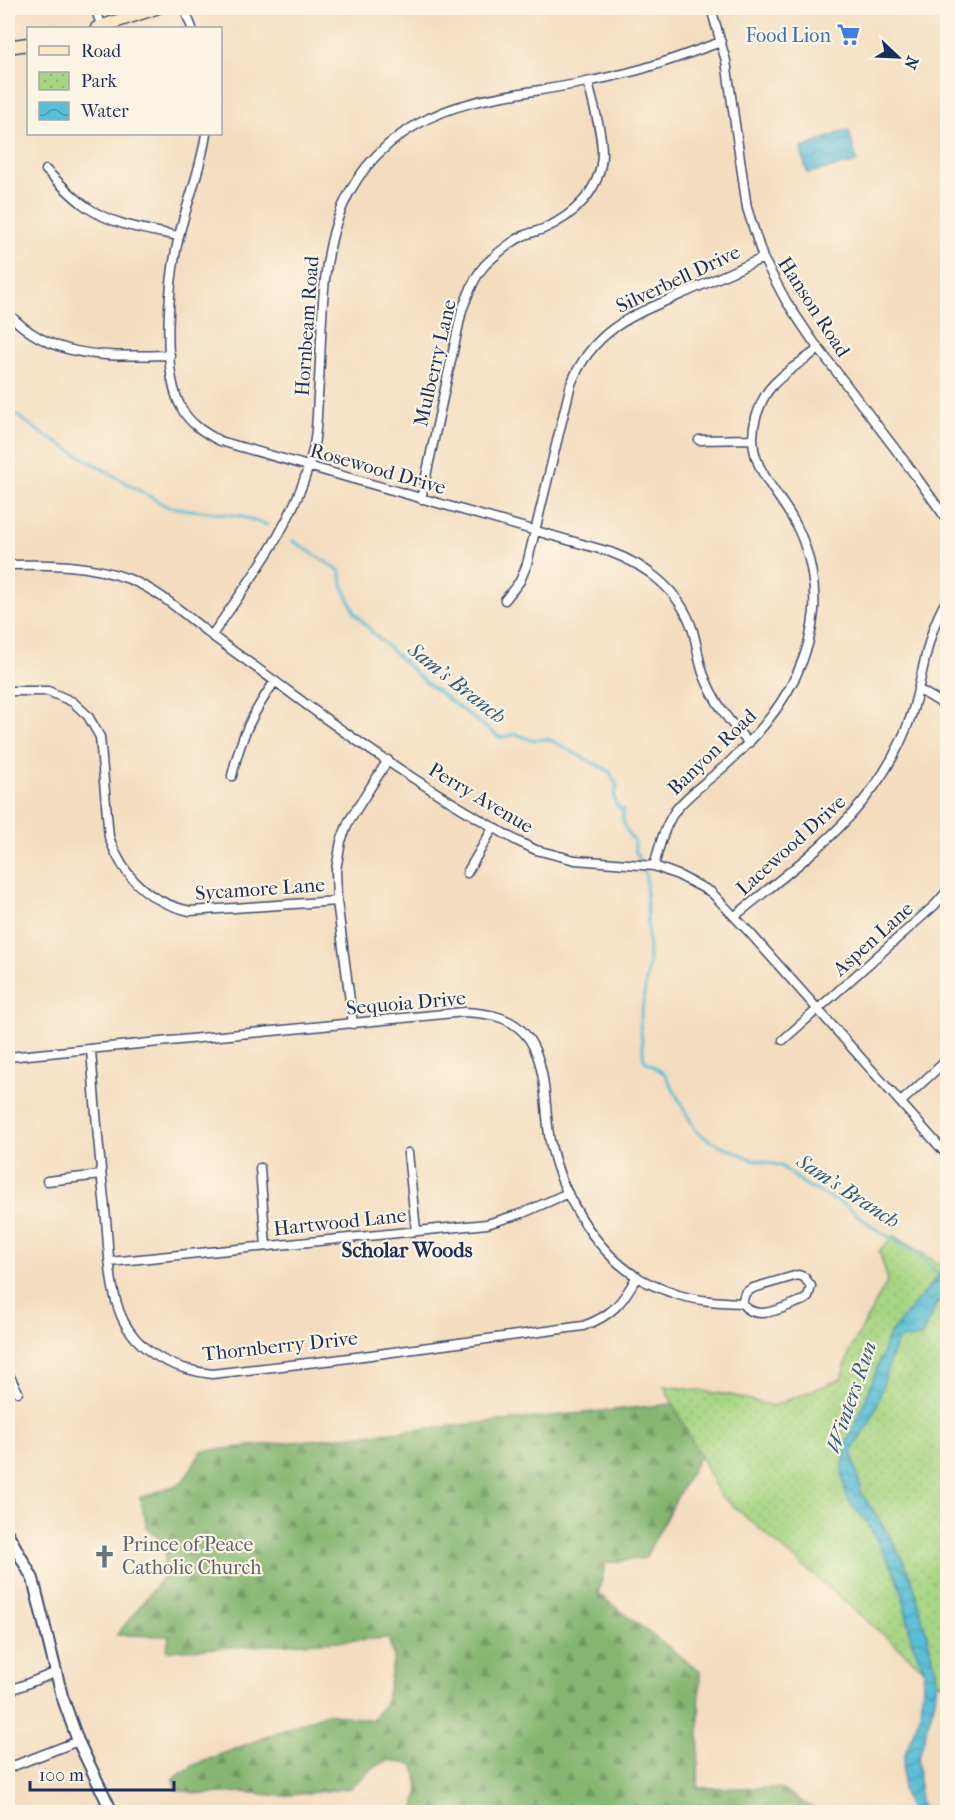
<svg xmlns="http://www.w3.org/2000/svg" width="955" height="1820" viewBox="0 0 955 1820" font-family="'IM FELL French Canon',serif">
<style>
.forest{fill:url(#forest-firs);stroke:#507268;stroke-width:1.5}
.park{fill:url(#park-dots);stroke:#618270;stroke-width:1.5}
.water{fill:url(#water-waves);stroke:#3a769a;stroke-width:1.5}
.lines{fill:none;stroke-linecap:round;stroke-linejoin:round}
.stream{stroke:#59bed7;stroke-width:3}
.minor-casing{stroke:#3c496d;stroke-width:11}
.tertiary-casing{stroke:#3c496d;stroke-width:14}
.secondary-casing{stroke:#3c496d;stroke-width:15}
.minor{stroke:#fff;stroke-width:8}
.tertiary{stroke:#fff;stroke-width:10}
.secondary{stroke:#fce6c4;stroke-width:12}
.labels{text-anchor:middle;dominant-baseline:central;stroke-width:4.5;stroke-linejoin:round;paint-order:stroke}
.shop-label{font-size:20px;fill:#366cbe;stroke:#fcf5e5;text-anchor:end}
.street-label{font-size:20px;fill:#1b2f5e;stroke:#fcf5e5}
.worship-label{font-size:20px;fill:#5b616d;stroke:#fcf5e5;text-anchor:start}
.water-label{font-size:21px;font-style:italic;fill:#2e5a82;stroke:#fcf5e5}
.neighbourhood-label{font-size:21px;font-weight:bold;fill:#1b2f5e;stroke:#fcf5e5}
</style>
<defs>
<pattern id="forest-firs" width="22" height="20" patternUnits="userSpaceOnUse" patternTransform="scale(1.5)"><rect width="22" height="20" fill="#85b671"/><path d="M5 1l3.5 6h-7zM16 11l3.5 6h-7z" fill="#6c9460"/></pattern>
<pattern id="park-dots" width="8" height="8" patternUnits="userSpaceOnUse" patternTransform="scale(1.5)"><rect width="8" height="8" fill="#a7d583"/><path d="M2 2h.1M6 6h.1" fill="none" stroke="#8fb774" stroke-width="1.8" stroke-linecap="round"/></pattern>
<pattern id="water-waves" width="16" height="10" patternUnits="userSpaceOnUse" patternTransform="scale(1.5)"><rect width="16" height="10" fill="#59bed7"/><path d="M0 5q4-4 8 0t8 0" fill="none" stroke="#499bb2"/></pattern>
</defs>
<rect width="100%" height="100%" fill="#fcf5e5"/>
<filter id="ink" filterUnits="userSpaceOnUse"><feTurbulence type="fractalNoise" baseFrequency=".0167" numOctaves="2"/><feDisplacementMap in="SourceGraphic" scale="12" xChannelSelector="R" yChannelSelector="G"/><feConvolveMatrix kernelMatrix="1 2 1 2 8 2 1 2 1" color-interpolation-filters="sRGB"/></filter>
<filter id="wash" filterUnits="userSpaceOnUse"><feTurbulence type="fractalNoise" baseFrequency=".008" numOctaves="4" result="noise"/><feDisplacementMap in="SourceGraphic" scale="24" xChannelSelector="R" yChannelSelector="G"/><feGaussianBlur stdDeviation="1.35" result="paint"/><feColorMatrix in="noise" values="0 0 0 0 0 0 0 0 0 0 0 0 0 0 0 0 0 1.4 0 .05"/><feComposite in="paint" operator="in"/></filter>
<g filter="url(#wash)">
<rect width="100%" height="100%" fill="#f4ddbf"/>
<path class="forest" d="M 733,1398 L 683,1486 L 645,1558 L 606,1563 L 598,1594 L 700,1671 L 698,1788 L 780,1788 L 819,1812 L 414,1812 L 419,1789 L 414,1765 L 388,1760 L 373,1768 L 350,1788 L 282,1796 L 244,1792 L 201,1794 L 176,1789 L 173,1779 L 194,1765 L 327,1713 L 372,1720 L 386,1702 L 394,1657 L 388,1638 L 167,1651 L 169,1636 L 117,1635 L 162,1578 L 167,1544 L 148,1530 L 140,1498 L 182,1483 L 202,1451 Z"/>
<path class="park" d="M 894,1236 L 947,1269 L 947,1689 L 720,1495 L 664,1386 L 731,1395 L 773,1406 L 841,1379 L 850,1350 L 888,1280 L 879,1251 Z"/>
<path class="water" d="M 847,130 L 849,132 L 857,161 L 853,163 L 807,173 L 801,149 Z
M 947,1266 L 947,1297 L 936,1304 L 921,1337 L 901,1339 L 896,1343 C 887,1367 882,1392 873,1416 C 868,1429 855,1440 852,1453 L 862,1494 L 892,1540 L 912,1579 L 935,1666 L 937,1678 L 935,1700 L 918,1759 L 920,1803 L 926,1812 L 910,1812 L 903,1792 L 903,1767 L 905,1754 L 921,1712 L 924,1668 L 912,1643 L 902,1591 L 893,1569 L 864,1518 L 851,1505 L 846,1494 L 842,1472 L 847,1442 L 865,1401 L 889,1335 Z"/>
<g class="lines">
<path class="stream" d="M 8,409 L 44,435 L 168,507 L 240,516 L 267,525
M 293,541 L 340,571 L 343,587 L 355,613 L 374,634 L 425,682 L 500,738 L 516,734 L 531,740 L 548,739 L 609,771 L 617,786 L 614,797 L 617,806 L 623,810 C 621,822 627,833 635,842 L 635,850 L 646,875 L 649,961 L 640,1023 L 644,1060 L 665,1074 L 696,1131 L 709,1140 L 749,1158 L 781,1166 L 807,1186 L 845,1205 L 877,1230 L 915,1252 L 940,1276"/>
</g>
</g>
<g filter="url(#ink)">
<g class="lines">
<defs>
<path id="minor" d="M 95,8 L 102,27
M 184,8 L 192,28
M 711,8 L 726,61 L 747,208 L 763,258 L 786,301 L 813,341 L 915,475 L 948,521
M 206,134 C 201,169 187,202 179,236 C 169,278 160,371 182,409 C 190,424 205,433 220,441 L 610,552 C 646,565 679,590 692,628 C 697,643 698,659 703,673 C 712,698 730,724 749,743
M 46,170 C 58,182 71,195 84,205 C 110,225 148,230 179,236
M 8,313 C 52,361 110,356 170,355
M 699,440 L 752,439
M 421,499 L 462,310 C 469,293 475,274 488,262 C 498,253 509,243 521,237 C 528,233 536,232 543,229 C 574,216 601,190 602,154 C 602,130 593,105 588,82
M 8,565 C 49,564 89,564 129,579 C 160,591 185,615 211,635 C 237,654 263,672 288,691 C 361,746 438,796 517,841 L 536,850 L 575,860 L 654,866 L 678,875 L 711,892 L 750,933 L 948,1156
M 505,600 L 520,581 L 527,564 L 571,384 C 593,330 632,315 682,294 C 709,282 736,270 763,258
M 212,635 C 252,577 297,520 313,450 C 317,432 317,413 318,396 C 326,292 311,186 416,125 C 468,94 534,94 591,81 C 610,77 630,73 648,67 C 673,60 697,50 721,42
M 918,689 L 948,707
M 8,691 L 48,691 L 73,702 L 88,716 L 100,737 L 109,837 C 123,877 148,902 190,911 L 337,901
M 232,776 C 241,736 252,714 275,681
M 654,866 C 659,848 664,827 675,811 C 689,793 709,780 726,765 C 770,725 809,673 814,611 C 816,585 810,555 799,531 C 781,490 742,468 756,417 C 760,406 764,394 773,385 C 786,371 804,360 819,349
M 467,873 L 493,828
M 735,916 C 807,857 879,809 911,716 C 924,676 925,634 948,598
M 353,1024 L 337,901 L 336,870 L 341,841 L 349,821 L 388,760
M 783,1040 L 935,905 L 948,890
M 91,1050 C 95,1106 100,1163 106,1219 C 109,1253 109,1302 129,1330 C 148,1358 180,1370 212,1374 L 334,1360 L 583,1326 C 612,1316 623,1302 637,1276
M 8,1057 L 464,1012 C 489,1013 514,1017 529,1039 C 548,1068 544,1108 550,1141 C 560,1191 593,1249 637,1277 C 647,1283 659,1288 670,1292 C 693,1301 718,1302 742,1303
M 901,1102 L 948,1059
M 408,1153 L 416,1230
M 260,1168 L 266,1246
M 47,1181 L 101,1175
M 110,1262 L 487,1224 L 523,1213 L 568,1193
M 798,1275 L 804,1277 L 811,1286 L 808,1297 L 804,1300 C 786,1306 755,1324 742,1303 L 745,1293 L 753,1288 Z
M 8,1373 L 18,1392
M 8,1691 L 57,1672
M 8,1768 L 78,1741"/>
<path id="tertiary" d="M 8,1534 L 33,1579 L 62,1696 L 78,1741 L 112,1812"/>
<path id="secondary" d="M 97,28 L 156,8
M 8,47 L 28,44"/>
</defs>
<use href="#minor" class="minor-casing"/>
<use href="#tertiary" class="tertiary-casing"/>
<use href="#secondary" class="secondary-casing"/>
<use href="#minor" class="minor"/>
<use href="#tertiary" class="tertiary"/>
<use href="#secondary" class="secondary"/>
</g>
</g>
<defs>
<symbol id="supermarket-bare" viewBox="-9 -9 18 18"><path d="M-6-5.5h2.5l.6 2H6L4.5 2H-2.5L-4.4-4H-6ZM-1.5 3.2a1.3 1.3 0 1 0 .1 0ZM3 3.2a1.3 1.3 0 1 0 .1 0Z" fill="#3f7fe0" stroke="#fcf5e5" stroke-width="2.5" paint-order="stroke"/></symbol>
<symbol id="church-bare" viewBox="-9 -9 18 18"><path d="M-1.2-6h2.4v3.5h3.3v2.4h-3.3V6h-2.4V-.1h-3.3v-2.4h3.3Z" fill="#6b7280" stroke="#fcf5e5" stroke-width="2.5" paint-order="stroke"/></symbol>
</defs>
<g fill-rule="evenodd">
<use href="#supermarket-bare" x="832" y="18" width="33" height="33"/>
<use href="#church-bare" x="88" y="1540" width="33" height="33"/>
</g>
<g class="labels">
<g class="shop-label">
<text x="831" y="35">Food Lion</text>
</g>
<g class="street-label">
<text transform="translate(678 279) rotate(-25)">Silverbell Drive</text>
<text transform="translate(814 307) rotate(57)">Hanson Road</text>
<text transform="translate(307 326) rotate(-86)">Hornbeam Road</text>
<text transform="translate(435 363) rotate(-77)">Mulberry Lane</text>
<text transform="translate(378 469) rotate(16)">Rosewood Drive</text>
<text transform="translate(712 752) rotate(-44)">Banyon Road</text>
<text transform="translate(481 798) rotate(31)">Perry Avenue</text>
<text transform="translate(791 845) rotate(-42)">Lacewood Drive</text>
<text transform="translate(260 889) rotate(-4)">Sycamore Lane</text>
<text transform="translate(873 939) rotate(-42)">Aspen Lane</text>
<text transform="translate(406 1003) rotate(-5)">Sequoia Drive</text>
<text transform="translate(340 1222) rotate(-6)">Hartwood Lane</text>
<text transform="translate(280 1346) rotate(-6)">Thornberry Drive</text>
</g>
<g class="worship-label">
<text x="122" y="1544">Prince of Peace<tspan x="122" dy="23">Catholic Church</tspan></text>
</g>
<g class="water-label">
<text transform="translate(457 683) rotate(38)">Sam's Branch</text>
<text transform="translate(848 1191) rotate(33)">Sam's Branch</text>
<text transform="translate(851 1397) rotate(-71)">Winters Run</text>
</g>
<g class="neighbourhood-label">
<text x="407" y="1250">Scholar Woods</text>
</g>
</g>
<rect width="955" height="1820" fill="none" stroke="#fcf5e5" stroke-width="30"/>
<rect x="27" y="27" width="195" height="108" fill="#fcf5e5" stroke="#a2a6af" stroke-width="1.5"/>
<rect x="39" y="46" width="30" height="9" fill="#fce6c4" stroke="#a2a6af" stroke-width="1.5"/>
<text x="81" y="57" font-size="18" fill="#1b2f5e">Road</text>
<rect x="39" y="72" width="30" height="18" fill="url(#park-dots)" stroke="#a2a6af" stroke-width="1.5"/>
<text x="81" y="87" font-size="18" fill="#1b2f5e">Park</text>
<rect x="39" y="102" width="30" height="18" fill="url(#water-waves)" stroke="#a2a6af" stroke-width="1.5"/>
<text x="81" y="117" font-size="18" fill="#1b2f5e">Water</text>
<g transform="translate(898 57) rotate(113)" stroke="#fcf5e5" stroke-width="4.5" paint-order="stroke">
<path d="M0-4.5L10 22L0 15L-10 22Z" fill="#1b2f5e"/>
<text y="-9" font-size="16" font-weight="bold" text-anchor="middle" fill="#1b2f5e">N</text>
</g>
<path d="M30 1781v9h144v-9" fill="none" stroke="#1b2f5e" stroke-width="3"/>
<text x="39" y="1781" font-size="18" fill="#1b2f5e" stroke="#fcf5e5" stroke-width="4.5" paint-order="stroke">100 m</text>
</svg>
